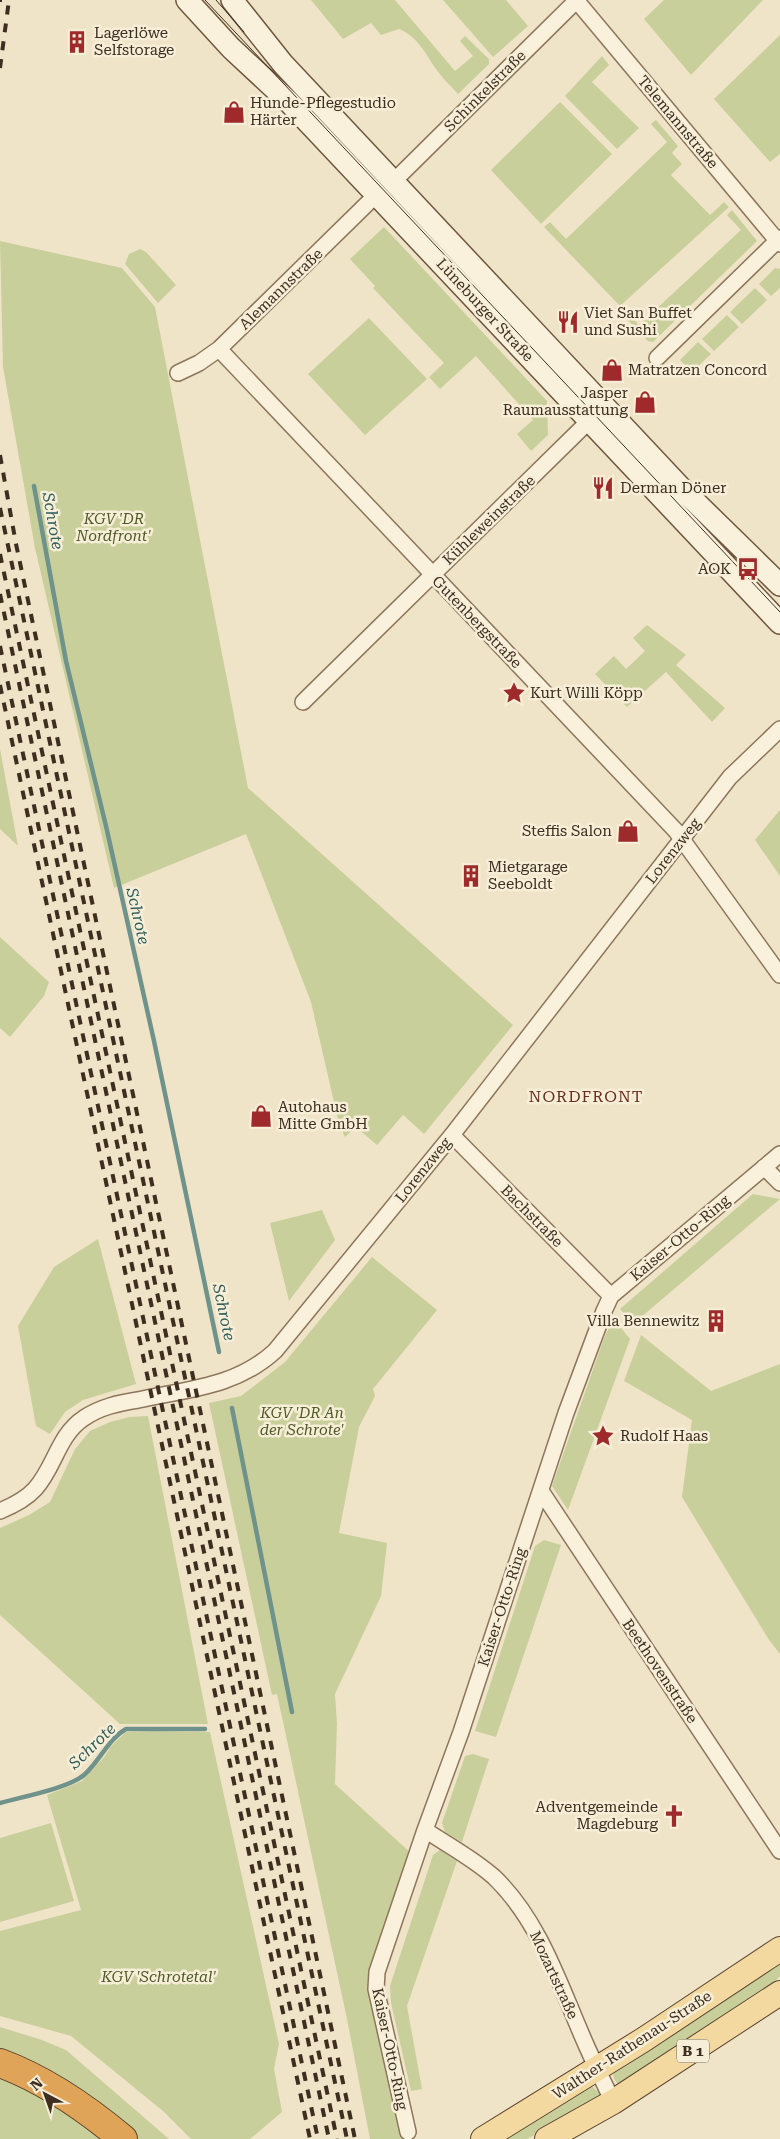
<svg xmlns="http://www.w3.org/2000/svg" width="780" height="2139" viewBox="0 0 780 2139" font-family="'Roboto Serif',serif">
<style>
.green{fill:#c9cf9b}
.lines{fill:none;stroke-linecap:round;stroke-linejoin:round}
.stream{stroke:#6f938a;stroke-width:4.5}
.street-casing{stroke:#8d765c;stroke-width:18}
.secondary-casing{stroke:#6f573f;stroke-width:24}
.primary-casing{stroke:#5b4430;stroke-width:26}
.highway-casing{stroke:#5b4430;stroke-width:30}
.street{stroke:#faf1dc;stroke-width:15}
.secondary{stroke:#faf1dc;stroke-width:21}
.primary{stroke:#f3d9a0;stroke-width:24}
.highway{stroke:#e0a458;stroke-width:28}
.tram{stroke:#3d2e20;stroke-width:1}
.rail{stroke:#3d2e20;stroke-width:4;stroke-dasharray:9 9;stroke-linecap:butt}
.labels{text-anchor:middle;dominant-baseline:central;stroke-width:5;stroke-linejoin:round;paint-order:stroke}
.shield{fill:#f7eed8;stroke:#756857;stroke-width:1}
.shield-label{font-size:14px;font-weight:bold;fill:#3d2e20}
.poi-label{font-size:15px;fill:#3d2e20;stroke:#f7eed8;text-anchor:start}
.street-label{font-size:15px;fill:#3d2e20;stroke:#f7eed8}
.park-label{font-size:15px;font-style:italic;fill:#4d5a26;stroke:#f7eed8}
.water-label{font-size:16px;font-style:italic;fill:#2f5d5a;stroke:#f7eed8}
.neighbourhood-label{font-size:16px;letter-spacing:1px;fill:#6b2e1e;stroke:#f7eed8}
</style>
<rect width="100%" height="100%" fill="#f0e4c8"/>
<path class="green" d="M 311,0 L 395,0 L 455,71 L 473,56 L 460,41 L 465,36 L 489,59 L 489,64 L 458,94 C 452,87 444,80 439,73 C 426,56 420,38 399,29 L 381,35 L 371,23 L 343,39 Z
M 443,0 L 506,0 L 528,26 L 493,57 Z
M 664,0 L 763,0 L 691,75 L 644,19 Z
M 780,35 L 780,154 L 770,162 L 714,99 Z
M 602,56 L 609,65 L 592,82 L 639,128 L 617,149 L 565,96 Z
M 560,102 L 612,154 L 541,224 L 491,170 Z
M 656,120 L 678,146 L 672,153 L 682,164 L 671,175 L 710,215 L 724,202 L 729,207 L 620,306 L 544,227 L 550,222 L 566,239 L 667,142 L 651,124 Z
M 732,210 L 757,241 L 653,342 L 648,341 L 620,312 L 624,309 L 639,325 L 741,230 L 727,215 Z
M 384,227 L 547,401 L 548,435 L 531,451 L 517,434 L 533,420 L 476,356 L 440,389 L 429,377 L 444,363 L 373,288 L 375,286 L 350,259 Z
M 0,241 L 122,268 L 155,307 L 248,788 L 513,1025 L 424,1134 L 403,1115 L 377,1145 L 356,1127 L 345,1137 L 339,1124 L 311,1002 L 246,834 L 114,888 L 35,548 L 3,367 Z
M 140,249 L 146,252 L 176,285 L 158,303 L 125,264 L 129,254 Z
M 775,268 L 780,269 L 780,288 L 771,296 L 759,284 Z
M 755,288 L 767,300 L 742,324 L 730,312 Z
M 727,315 L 739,327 L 714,351 L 702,339 Z
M 369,318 L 427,379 L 365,435 L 308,374 Z
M 698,342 L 711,354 L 692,372 L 680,360 Z
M 647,625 L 686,655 L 676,665 L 725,708 L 712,722 L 666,672 L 627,707 L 595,674 L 614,656 L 626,669 L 645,651 L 633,638 Z
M 0,749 L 18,846 L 0,829 Z
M 780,810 L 780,876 L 755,840 Z
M 0,937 L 49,982 L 44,996 L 10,1037 L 0,1028 Z
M 753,1194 L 780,1199 L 633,1324 L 620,1309 Z
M 322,1210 L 335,1240 L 289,1301 L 270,1223 Z
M 98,1239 L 136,1384 L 83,1400 L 65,1412 L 50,1434 L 36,1426 L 18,1326 L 54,1267 Z
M 372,1257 L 437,1310 L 373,1389 L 375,1396 L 359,1427 L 339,1533 L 387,1543 L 381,1596 L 335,1694 L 337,1724 L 335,1784 L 412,1854 L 370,1972 L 375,2018 L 402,2139 L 370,2139 L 347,2019 L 277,1694 L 272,1695 L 209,1403 L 241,1396 L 285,1362 Z
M 613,1318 L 630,1339 L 568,1510 L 552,1486 L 603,1341 Z
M 641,1335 L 711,1391 L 780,1364 L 780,1654 L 769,1640 L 682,1497 L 692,1420 L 624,1381 Z
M 148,1416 L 208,1724 L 120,1724 L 0,1615 L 0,1528 L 29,1515 L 50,1502 L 75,1449 L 90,1431 L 110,1422 L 129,1417 Z
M 544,1540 L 561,1545 L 496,1737 L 475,1731 L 535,1546 Z
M 152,1731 L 210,1732 L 279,2044 L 274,2069 L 282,2112 L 250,2139 L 191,2139 L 163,2111 L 71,2036 L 0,2016 L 0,1931 L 81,1910 L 47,1795 L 82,1781 L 105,1756 L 111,1746 L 126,1732 Z
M 473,1754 L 489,1759 L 462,1842 L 445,1832 L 442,1823 L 465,1756 Z
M 51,1823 L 74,1901 L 0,1922 L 0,1838 Z
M 440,1850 L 457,1861 L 407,2006 L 422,2089 L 411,2091 L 391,2003 L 390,1986 L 433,1855 Z
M 780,1959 L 780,1976 L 766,1992 L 619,2085 C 614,2080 612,2076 614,2070 Z
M 0,2027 L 42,2040 L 66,2050 L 169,2139 L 138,2139 L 124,2125 L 0,2052 Z
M 0,2074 L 16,2081 L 108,2139 L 0,2139 Z
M 591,2085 L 600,2094 L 600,2097 L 595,2102 L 527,2139 L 502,2139 Z"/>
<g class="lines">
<path class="stream" d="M 34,486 L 66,661 L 106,826 L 154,1041 L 219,1352
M 232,1408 L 292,1712
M 0,1803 C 21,1797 69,1788 84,1775 C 100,1761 108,1739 126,1729 L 205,1729"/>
<defs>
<path id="street" d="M 576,0 L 780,244
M 394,181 L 576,1
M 219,349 L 676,831 L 780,975
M 657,358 L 780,238
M 178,373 L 199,363 L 219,349 L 376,195
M 303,702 L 589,421
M 452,1135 L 611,1296
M 764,1167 L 780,1183
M 541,1491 L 780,1851
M 0,1511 C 12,1506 26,1499 35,1489 C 55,1467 58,1435 84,1418 C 100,1407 119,1403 138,1400 C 187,1389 236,1387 275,1351 L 452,1135 L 730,777 L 780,729
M 425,1830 C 448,1845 474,1859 494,1877 C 541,1922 561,1989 587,2047 C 595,2065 604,2083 613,2102
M 408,2132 L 376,1989 L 377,1972 L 425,1830 L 461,1732 L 566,1413 L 604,1311 L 611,1296 L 780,1154"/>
<path id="secondary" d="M 187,0 L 231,48 L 289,102 L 780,623
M 232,0 L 283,64 L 681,488 L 780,585"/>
<path id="primary" d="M 483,2139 L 643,2040 L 780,1949
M 547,2139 L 613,2102 L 780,1993"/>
<path id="highway" d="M 0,2063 C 46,2080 86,2108 123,2139"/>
</defs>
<use href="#street" class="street-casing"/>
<use href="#secondary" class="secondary-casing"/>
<use href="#primary" class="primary-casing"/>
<use href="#highway" class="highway-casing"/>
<use href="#street" class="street"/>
<use href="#secondary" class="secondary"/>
<use href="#primary" class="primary"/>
<use href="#highway" class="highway"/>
<path class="tram" d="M 205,0 L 780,612
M 216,0 L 244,32"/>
<path class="rail" d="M 0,2 L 0,0
M 0,68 L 9,0
M 0,455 L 16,544 L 355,2139
M 0,508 L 347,2139
M 0,554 L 337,2139
M 0,594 L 329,2139
M 0,646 L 318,2139
M 0,685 L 310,2139"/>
</g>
<defs>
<symbol id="building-bare" viewBox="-9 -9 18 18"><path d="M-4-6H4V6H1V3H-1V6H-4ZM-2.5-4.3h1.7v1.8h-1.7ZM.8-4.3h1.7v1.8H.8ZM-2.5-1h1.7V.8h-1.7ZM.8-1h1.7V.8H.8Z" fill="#9e2a2b" stroke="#f7eed8" stroke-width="2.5" paint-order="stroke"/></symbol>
<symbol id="shop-bare" viewBox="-9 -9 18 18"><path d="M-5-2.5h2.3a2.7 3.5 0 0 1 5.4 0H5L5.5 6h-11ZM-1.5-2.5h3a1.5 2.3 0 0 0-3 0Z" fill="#9e2a2b" stroke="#f7eed8" stroke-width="2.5" paint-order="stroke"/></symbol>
<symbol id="restaurant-bare" viewBox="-9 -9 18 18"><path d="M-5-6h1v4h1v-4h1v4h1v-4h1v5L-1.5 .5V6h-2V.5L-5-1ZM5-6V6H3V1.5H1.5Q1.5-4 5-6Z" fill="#9e2a2b" stroke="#f7eed8" stroke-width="2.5" paint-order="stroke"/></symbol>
<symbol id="bus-bare" viewBox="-9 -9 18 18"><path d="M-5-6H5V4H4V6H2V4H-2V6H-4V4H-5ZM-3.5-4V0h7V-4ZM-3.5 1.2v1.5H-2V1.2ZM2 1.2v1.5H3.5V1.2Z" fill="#9e2a2b" stroke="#f7eed8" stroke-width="2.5" paint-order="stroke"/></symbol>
<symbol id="sight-bare" viewBox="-9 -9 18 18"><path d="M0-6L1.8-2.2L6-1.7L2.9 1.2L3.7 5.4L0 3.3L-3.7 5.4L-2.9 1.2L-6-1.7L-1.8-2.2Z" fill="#9e2a2b" stroke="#f7eed8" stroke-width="2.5" paint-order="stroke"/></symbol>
<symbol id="church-bare" viewBox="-9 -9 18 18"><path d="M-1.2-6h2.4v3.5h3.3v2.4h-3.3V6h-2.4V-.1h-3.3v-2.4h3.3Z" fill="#9e2a2b" stroke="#f7eed8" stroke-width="2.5" paint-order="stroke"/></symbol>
</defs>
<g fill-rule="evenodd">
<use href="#building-bare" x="61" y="26" width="32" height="32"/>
<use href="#shop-bare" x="218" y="96" width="32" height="32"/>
<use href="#restaurant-bare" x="552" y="306" width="32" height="32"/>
<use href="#shop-bare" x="596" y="354" width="32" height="32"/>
<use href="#shop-bare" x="629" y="386" width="32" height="32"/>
<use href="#restaurant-bare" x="587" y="472" width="32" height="32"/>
<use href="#bus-bare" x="732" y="553" width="32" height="32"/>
<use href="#sight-bare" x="498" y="677" width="32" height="32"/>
<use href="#shop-bare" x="612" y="815" width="32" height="32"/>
<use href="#building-bare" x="455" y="860" width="32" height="32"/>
<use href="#shop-bare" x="245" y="1100" width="32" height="32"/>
<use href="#building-bare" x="700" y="1305" width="32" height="32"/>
<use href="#sight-bare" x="587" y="1420" width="32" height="32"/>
<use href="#church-bare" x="658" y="1800" width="32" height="32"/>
</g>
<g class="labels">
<rect class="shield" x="677" y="2039.5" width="32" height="23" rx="4"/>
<g class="shield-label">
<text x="693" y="2051">B 1</text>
</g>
<g class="poi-label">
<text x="94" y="33">Lagerlöwe<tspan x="94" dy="17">Selfstorage</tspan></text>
<text x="250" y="103">Hunde-Pflegestudio<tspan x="250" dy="17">Härter</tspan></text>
<text x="584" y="313">Viet San Buffet<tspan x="584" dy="17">und Sushi</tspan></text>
<text x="628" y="370">Matratzen Concord</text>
<text x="628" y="393" text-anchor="end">Jasper<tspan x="628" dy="17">Raumausstattung</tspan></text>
<text x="620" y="488">Derman Döner</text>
<text x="731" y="569" text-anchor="end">AOK</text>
<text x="530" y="693">Kurt Willi Köpp</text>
<text x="612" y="831" text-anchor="end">Steffis Salon</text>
<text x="488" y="867">Mietgarage<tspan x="488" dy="17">Seeboldt</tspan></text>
<text x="278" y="1107">Autohaus<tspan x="278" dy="17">Mitte GmbH</tspan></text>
<text x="699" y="1321" text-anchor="end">Villa Bennewitz</text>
<text x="620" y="1436">Rudolf Haas</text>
<text x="658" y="1807" text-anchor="end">Adventgemeinde<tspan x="658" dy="17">Magdeburg</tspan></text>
</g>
<g class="street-label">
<text transform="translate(485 91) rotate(-45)">Schinkelstraße</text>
<text transform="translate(678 122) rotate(50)">Telemannstraße</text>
<text transform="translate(281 289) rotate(-44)">Alemannstraße</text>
<text transform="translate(485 310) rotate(47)">Lüneburger Straße</text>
<text transform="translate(489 520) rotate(-44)">Kühleweinstraße</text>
<text transform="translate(477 622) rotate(46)">Gutenbergstraße</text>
<text transform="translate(673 851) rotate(-52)">Lorenzweg</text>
<text transform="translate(423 1170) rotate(-51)">Lorenzweg</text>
<text transform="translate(532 1216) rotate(45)">Bachstraße</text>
<text transform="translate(680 1238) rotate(-40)">Kaiser-Otto-Ring</text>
<text transform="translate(502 1607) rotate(-72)">Kaiser-Otto-Ring</text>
<text transform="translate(660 1671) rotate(56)">Beethovenstraße</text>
<text transform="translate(554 1975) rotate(65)">Mozartstraße</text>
<text transform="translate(632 2045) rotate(-33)">Walther-Rathenau-Straße</text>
<text transform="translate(390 2049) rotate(78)">Kaiser-Otto-Ring</text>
</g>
<g class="park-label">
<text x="114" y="519">KGV 'DR<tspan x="114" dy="17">Nordfront'</tspan></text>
<text x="302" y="1413">KGV 'DR An<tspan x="302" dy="17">der Schrote'</tspan></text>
<text x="159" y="1977">KGV 'Schrotetal'</text>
</g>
<g class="water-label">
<text transform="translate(53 521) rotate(80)">Schrote</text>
<text transform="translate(138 916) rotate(77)">Schrote</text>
<text transform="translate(224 1312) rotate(78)">Schrote</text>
<text transform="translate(92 1746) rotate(-44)">Schrote</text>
</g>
<g class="neighbourhood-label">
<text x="586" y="1096">NORDFRONT</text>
</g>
</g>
<g transform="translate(45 2094) rotate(319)" stroke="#f7eed8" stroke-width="4" paint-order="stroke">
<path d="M0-4L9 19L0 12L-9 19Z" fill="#3d2e20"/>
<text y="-8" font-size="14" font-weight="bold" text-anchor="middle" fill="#3d2e20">N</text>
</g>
</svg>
